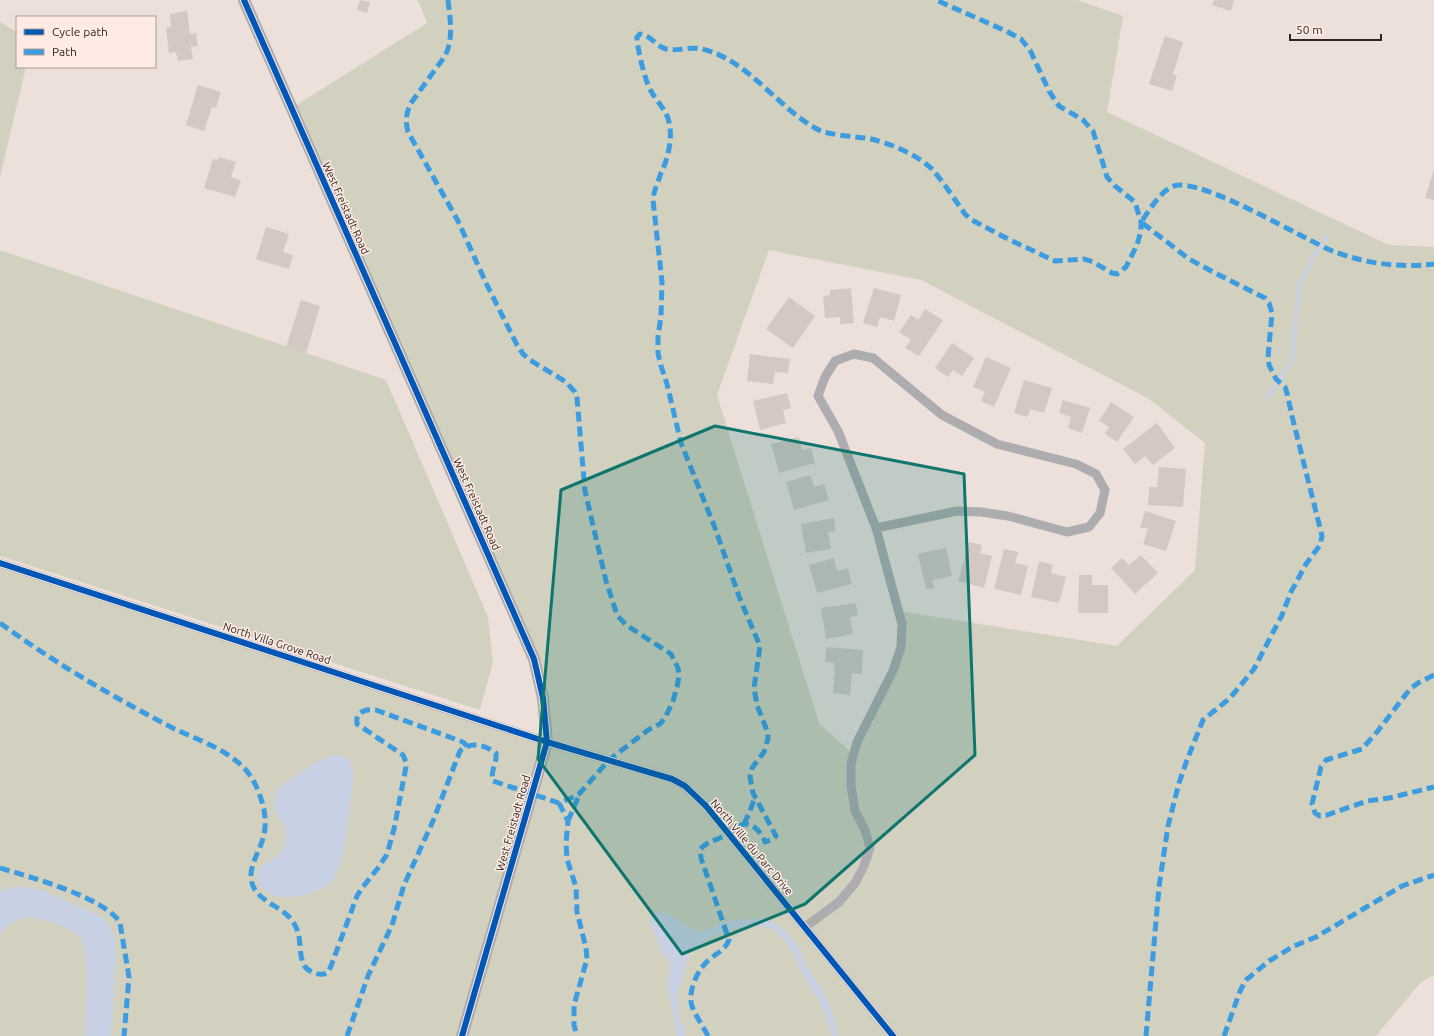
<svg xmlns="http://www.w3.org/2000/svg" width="1434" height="1036" viewBox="0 0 1434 1036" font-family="Ubuntu,sans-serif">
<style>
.green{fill:#d2d0bf;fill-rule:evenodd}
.water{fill:#c8d1e3}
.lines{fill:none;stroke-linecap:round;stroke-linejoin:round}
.stream{stroke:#c8d1e3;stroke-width:3.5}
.building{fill:#d3c8c2}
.minor{stroke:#adacae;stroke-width:9}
.tertiary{stroke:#adacae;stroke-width:12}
.quiet{stroke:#3d9ce0;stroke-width:5;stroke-dasharray:10 5;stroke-linecap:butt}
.cycleway-casing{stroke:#feebe3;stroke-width:8}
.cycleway{stroke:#0057b8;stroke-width:6}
.marked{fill:#0f766e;fill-opacity:0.2;stroke:#0f766e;stroke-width:3;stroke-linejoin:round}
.labels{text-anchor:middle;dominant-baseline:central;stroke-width:3;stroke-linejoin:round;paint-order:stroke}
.street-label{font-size:11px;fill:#2f2623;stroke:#feebe3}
</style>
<rect width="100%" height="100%" fill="#ede0db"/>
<path class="green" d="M 418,0 L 1077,0 L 1123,16 L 1107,112 L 1389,245 L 1434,247 L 1434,975 L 1421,982 L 1376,1036 L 0,1036 L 0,563 L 547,742 L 534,659 L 293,109 L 298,104 L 427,23 ZM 769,250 L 921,280 L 1149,399 L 1205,443 L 1195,570 L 1117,646 L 899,611 L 901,647 L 853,754 L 819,723 L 717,395 Z
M 0,22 L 17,32 L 17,67 L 26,67 L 0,177 Z
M 0,250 L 386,380 L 488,617 L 493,662 L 480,710 L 0,556 Z"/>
<path class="water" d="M 342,755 C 351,760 352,764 353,774 C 351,799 347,861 333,880 C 332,882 329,885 327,886 C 320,891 300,897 292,897 C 276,897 268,896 258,882 L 258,871 L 260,867 L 277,856 L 284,848 L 286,836 L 285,826 L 274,810 L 274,801 L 277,790 L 287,782 L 313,764 L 331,756 Z
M 20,886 L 41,890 L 89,911 L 103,918 L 109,925 L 115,937 L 116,955 L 111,1036 L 85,1036 C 85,1018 91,946 79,936 C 69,927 55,923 43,920 C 24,914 13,920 0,934 L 0,892 L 10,888 Z
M 657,912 C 673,914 684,924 697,932 C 707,931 715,926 725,922 C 732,920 754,918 761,919 C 779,921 792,936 800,951 C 804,957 805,964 809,970 C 811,974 814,976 816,980 C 828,998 834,1015 838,1036 L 832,1036 C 829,1025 825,1012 820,1002 C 816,993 809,986 805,978 C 797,964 791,946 779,934 C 758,914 709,935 690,952 L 677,996 L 680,1019 L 686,1036 L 677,1036 C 674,1018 670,1002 668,984 C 668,977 671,970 669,962 C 668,957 663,954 661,950 C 659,946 658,941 657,938 C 652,927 644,921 657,912 Z"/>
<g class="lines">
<path class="stream" d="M 1267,398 L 1292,361 L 1299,287 L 1313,257 L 1327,237"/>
</g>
<path class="building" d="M 360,0 L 370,2 L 367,13 L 357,10 Z
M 1214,0 L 1234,0 L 1231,11 L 1212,5 Z
M 187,11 L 190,34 L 196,33 L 198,46 L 191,47 L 193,59 L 178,61 L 176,52 L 169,53 L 166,28 L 171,27 L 170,14 Z
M 1165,36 L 1183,42 L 1173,74 L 1177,76 L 1172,91 L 1149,84 Z
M 198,85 L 221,92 L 216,108 L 212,107 L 204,131 L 186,125 Z
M 219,157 L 236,162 L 231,177 L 241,181 L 235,197 L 204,188 L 213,159 L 218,160 Z
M 1434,169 L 1434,200 L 1425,198 Z
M 266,227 L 289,234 L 283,252 L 293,255 L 289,269 L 256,259 Z
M 851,288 L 854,323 L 840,324 L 840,317 L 825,318 L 823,296 L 830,295 L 830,290 Z
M 874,288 L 901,295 L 894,321 L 880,317 L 877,327 L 863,323 Z
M 789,297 L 815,316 L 793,348 L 766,329 Z
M 301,300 L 320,306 L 306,353 L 286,347 Z
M 925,309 L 943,320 L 919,356 L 905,348 L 911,340 L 899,332 L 911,315 L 918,320 Z
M 952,343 L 974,358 L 962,376 L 953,370 L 948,377 L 935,368 Z
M 750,354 L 790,359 L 788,373 L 775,372 L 773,384 L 747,381 Z
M 986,357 L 1011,368 L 994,407 L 981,401 L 985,392 L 973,387 Z
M 1024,380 L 1052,388 L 1044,413 L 1030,409 L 1028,417 L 1014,413 Z
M 787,393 L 791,408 L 783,410 L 786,423 L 760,430 L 753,401 Z
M 1063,400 L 1090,408 L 1082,433 L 1068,428 L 1071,417 L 1059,413 Z
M 1111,402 L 1134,417 L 1117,442 L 1105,434 L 1109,427 L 1099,421 Z
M 1157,423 L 1175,448 L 1153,465 L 1145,456 L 1135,464 L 1123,449 Z
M 799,437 L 802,450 L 811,448 L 815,463 L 779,473 L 771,444 Z
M 1159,467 L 1186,469 L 1183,507 L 1148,505 L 1149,487 L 1157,487 Z
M 810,475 L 814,487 L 824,484 L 829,500 L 794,510 L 786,482 Z
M 1145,511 L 1176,521 L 1166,551 L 1143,544 L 1148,529 L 1140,527 Z
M 834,518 L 836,531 L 828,532 L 831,549 L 806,553 L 801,524 Z
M 969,542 L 982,545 L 980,553 L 992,556 L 984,588 L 958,581 Z
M 946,548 L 952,576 L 932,580 L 934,588 L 926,589 L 918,554 Z
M 1004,549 L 1018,552 L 1015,563 L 1028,566 L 1021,595 L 994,589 Z
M 1141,555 L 1158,573 L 1135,594 L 1111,568 L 1122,558 L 1129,565 Z
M 834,558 L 837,571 L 848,568 L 852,584 L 817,593 L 809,565 Z
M 1039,561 L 1053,565 L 1051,573 L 1066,577 L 1059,603 L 1031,597 Z
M 1079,575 L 1092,575 L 1092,585 L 1108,585 L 1108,613 L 1078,613 Z
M 856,603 L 858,616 L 850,617 L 853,634 L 826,639 L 821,608 Z
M 826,647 L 863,650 L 862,674 L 852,673 L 850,695 L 833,693 L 835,669 L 834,668 L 834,663 L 825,662 Z"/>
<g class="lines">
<path class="minor" d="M 854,354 L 873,358 L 942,415 L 997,444 L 1076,464 L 1096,474 L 1105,490 L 1100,513 L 1089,527 L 1067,532 L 1008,516 L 981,512 L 957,511 L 876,528 L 838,431 L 818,396 L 825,377 L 835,361 Z
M 0,563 L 547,742 L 672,779 L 685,786 L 706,806 L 893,1036
M 805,927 L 839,902 L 855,883 L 863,868 L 870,848 L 865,830 L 855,811 L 851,785 L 851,764 L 857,742 L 893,671 L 901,647 L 902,624 L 876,528"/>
<path class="tertiary" d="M 244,0 L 534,659 L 543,698 L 547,742 L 462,1036"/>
<path class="quiet" d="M 0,623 C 52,661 108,694 165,724 C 194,740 235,749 253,780 C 262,797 269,819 263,838 C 260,851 250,864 251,878 C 253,900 278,904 290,918 C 304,935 297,945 303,963 C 305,971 321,978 328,972 C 329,970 330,968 331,966 L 357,896 L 362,888 L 378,868 L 386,856 L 389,847 L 394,829 L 406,767 L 406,762 L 403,755 L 357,724 C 355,711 366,709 376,710 L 463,742 L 467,746
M 1434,675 L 1418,683 L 1410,689 L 1377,732 L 1362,749 L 1326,760 L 1321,767 L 1312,804 L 1315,813 L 1320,816 L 1327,815 L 1367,801 L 1389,798 L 1434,787
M 559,803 L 568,821 L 566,844 L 567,859 L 576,887 L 577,912 L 586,948 L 587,959 L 574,1005 L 574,1025 L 577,1036
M 568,821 L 580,793
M 744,824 L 750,811 L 755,797
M 0,868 C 27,876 107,898 120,923 L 129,977 L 124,1036
M 347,1036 L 368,976 L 392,925 L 404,885 L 433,821 L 460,751 C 471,741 485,745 496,753 C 497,765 490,770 493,781 L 559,803 L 571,798 L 580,793 L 609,760 L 648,730 L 660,724 L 665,718 L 673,701 L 677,687 L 679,676 L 678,668 L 671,654 L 626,625 L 617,615 L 606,581 L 585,491 L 577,398 L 575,392 L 566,382 L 530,360 L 523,354 L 517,345 L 486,283 L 458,221 L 408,132 C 405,121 406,113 411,103 L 445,56 C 454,38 450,19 448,0
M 708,1036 C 703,1026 696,1017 692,1006 C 687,992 698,968 710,959 C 717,953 725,950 729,940 L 701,858 L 700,850 C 706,842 714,841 722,837 C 729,834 737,826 744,824 C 754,823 762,834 765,842 L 773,839 L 776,836 L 753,793 L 750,777 L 752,768 L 764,752 L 768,739 L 768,733 L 757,705 L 754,688 L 760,646 L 740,599 L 715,528 L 681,443 L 667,384 L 661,366 L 658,353 L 658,337 L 661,316 L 662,282 L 653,200 C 654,189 658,183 661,173 C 668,159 673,138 669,122 C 666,109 657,102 651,91 C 645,81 637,48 637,37 L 640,34 C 651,35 657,47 666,49 C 677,52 690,46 702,49 C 748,60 775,105 815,128 C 828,136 855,136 871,139 C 892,144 918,155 933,170 C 944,183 955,200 965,214 L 970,219 L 1008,239 L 1055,261 L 1084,259 L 1093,262 L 1112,273 L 1117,274 L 1126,267 L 1137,245 L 1141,231 L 1141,222 L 1135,202 L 1115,186 L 1107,177 L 1093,131 L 1083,120 L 1059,106 L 1049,91 L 1030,50 L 1021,39 L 1006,31 L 936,0
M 1146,1036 L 1159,887 L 1168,826 L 1179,783 L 1187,760 L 1203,720 L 1230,698 L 1254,669 L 1282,615 L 1291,592 L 1306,564 L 1320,545 L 1322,536 L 1292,416 L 1287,393 L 1285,387 L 1276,379 L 1269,365 L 1268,357 L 1272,313 L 1269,303 L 1265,298 L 1219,275 L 1189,259 L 1141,222 C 1150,210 1160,191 1174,186 C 1202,177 1304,240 1335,252 C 1368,264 1400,268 1434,264
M 1224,1036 L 1240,991 L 1246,980 L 1269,961 L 1294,946 L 1316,937 L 1402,886 L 1434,875"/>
<defs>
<path id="cycleway" d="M 244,0 L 534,659 L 543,698 L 547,742 L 462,1036
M 0,563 L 547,742 L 672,779 L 685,786 L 706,806 L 893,1036"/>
</defs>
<use href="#cycleway" class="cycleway-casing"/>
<use href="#cycleway" class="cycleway"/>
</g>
<path class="marked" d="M 715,426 L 964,474 L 975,755 L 805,904 L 682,954 L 538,759 L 561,490 Z"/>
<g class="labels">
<g class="street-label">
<text transform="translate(346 208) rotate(66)">West Freistadt Road</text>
<text transform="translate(477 504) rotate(66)">West Freistadt Road</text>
<text transform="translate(277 643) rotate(18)">North Villa Grove Road</text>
<text transform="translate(513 823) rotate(-74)">West Freistadt Road</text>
<text transform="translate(752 847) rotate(50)">North Ville du Parc Drive</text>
</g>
</g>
<rect x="16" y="16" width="140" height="52" fill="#feebe3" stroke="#ab9c96"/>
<rect x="24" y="29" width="20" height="6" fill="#0057b8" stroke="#ab9c96"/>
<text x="52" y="36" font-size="12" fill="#2f2623">Cycle path</text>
<rect x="24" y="49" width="20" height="6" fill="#3d9ce0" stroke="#ab9c96"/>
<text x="52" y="56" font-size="12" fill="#2f2623">Path</text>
<path d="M1290 34v6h91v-6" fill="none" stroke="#2f2623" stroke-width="2"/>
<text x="1296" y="34" font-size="12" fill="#2f2623" stroke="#feebe3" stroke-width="3" paint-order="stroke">50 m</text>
</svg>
